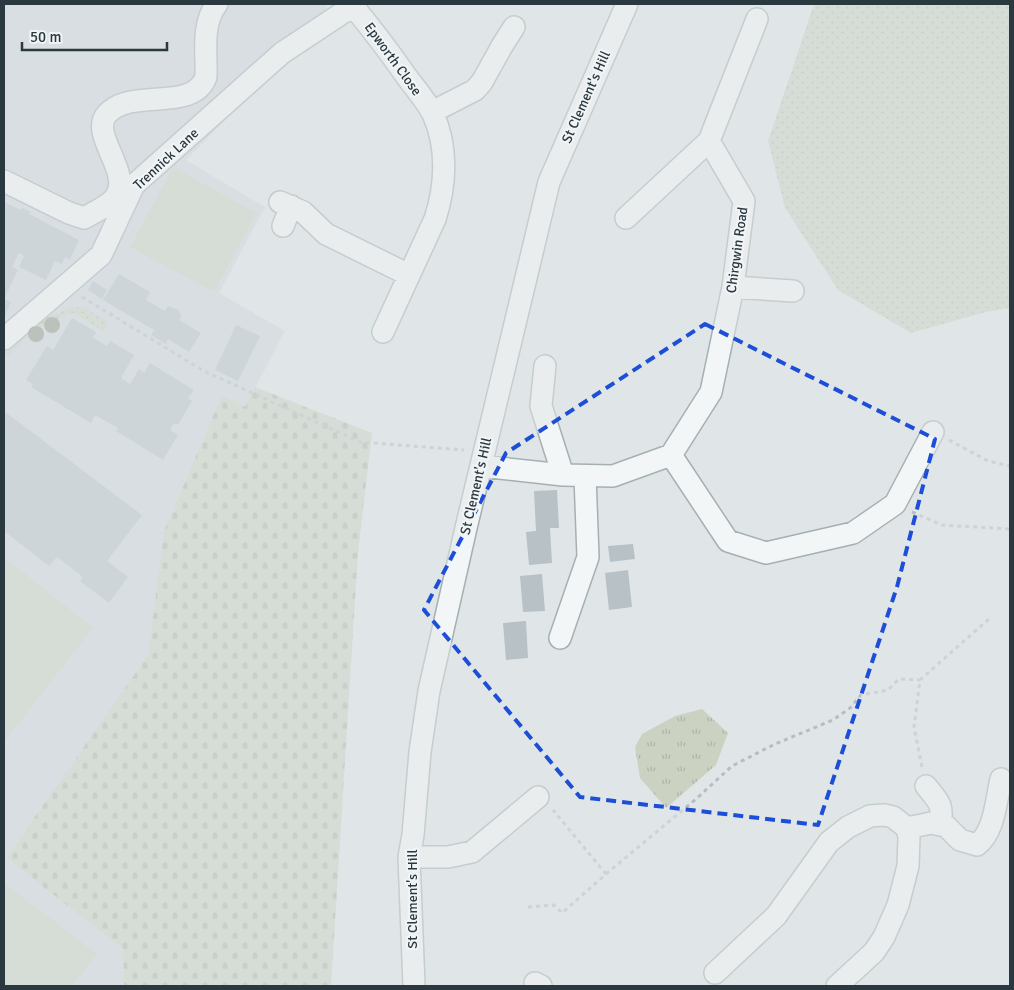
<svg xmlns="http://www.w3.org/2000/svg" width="1014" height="990" viewBox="0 0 1014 990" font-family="Signika,sans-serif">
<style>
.built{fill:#cfd6da}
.grass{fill:url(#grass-dots)}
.cemetery{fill:url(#cemetery-stones)}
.park{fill:url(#park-tufts)}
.pitch{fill:#cbd2c2}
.building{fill:#b8c1c5}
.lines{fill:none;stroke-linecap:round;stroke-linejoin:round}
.minor-casing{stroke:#a6afb2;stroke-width:24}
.path{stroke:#b7bdc0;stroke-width:3;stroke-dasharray:4 4;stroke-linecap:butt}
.minor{stroke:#f3f6f7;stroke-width:21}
.tree{fill:#8e9887}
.marked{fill:none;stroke:#1d4ed8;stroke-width:4;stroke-dasharray:10 6;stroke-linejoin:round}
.labels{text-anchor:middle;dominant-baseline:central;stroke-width:4.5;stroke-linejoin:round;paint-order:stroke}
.street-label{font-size:14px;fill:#2a393f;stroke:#f0f4f6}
</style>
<defs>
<pattern id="grass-dots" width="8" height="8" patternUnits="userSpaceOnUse" patternTransform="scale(1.25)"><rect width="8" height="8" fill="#cbd2c2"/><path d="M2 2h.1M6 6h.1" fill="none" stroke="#aeb5a8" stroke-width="1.8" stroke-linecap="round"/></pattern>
<pattern id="cemetery-stones" width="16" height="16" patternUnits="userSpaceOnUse" patternTransform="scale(1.25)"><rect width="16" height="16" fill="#cbd2c2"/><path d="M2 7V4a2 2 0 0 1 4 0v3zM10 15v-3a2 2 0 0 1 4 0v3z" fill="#aeb5a8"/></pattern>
<pattern id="park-tufts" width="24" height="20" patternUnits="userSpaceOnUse" patternTransform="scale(1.25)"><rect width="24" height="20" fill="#cbd2c2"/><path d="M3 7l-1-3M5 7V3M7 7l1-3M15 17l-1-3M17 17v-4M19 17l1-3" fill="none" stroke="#aeb5a8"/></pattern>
</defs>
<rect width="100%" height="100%" fill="#e0e6e8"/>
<path class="built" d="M 4,4 L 325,4 L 329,15 L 186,160 L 265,207 L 219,293 L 285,331 L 245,407 L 222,395 L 164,531 L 148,655 L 6,858 L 123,949 L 124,986 L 4,986 Z"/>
<path class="grass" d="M 814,4 L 1010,4 L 1010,308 L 986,312 L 911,333 L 838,290 L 785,208 L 768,141 Z
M 71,307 L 85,308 L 108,322 L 103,331 L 73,313 C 47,321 28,334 10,354 L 7,355 L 4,353 L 4,348 L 39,321 Z"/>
<path class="cemetery" d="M 255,387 L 372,433 L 358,553 L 331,986 L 124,986 L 123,949 L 6,858 L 148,655 L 164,531 L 222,395 L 245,407 Z"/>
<path class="park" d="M 702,709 L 728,733 L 716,765 L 666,808 L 640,778 L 635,747 L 642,734 L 675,716 Z"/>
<path class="pitch" d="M 173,167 L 257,213 L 214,292 L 130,247 Z
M 4,557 L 93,628 L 4,742 Z
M 4,883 L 97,954 L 72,986 L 4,986 Z"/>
<path class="building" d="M 4,202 L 21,210 L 22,208 L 31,212 L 29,214 L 79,240 L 70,260 L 65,257 L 62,264 L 55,261 L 46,280 L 19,267 L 24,256 L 19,253 L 12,267 L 18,270 L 4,299 L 11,302 L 4,318 Z
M 119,274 L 150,292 L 146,300 L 165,311 L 168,306 L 179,310 L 179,313 L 182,315 L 179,320 L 201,333 L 189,352 L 168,339 L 166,344 L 151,335 L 154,330 L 103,300 Z
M 93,281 L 107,290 L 102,299 L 88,290 Z
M 72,318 L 96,332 L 93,338 L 107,346 L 110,341 L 134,355 L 121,378 L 130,384 L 139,369 L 144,373 L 150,363 L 194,390 L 188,398 L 192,401 L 178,425 L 174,423 L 170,430 L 178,435 L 163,460 L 116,431 L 118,428 L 95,415 L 91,423 L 31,387 L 33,384 L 26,380 L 43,352 L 47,346 L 53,350 Z
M 236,325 L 260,336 L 238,381 L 215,370 Z
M 4,411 L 142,515 L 107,561 L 128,577 L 109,603 L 80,581 L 83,577 L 57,557 L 49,566 L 4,531 Z
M 557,490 L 559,528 L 550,528 L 552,563 L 529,565 L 526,532 L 536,531 L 534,491 Z
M 633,544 L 635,559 L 610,562 L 608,546 Z
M 628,570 L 632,607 L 609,610 L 605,573 Z
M 542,574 L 545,611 L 523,612 L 520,576 Z
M 526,621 L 528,658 L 506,660 L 503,623 Z"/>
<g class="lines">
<defs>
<path id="minor" d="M 348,4 L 353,6 C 371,28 388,50 404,73 C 413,86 426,100 433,114 C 448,147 446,185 435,219 L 383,332
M 432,112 L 475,90 L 482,82 L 502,46 L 514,27
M 4,181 L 69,213 L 84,218 C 93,213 106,207 113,200 C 137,176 88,135 107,114 C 131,87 193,113 206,77 C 207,53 201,24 217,4
M 280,202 L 303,212 L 326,234 L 409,275
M 626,218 L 709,141
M 283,226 L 291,206
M 733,287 L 793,291
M 4,339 L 101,255 L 134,185 L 282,53 L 356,4
M 545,366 L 541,406 L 563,475
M 671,455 L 728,541 L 766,553 L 853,533 L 895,504 L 933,432
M 481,466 L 563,475 L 613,476 L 671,455 L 711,392 L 733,287 L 744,201 L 709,141 L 757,19
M 560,638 L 588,557 L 585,476
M 926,786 C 938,801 944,804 940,825
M 907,828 L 931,823 L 946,826 L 960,840 L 977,845 C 995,831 996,800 1001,779
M 409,857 L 448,857 L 472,852 L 538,797
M 715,973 L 776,916 L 829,842 L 848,827 L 870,816 L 884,815 L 893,817 L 907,828 L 909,837 L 908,866 L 898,905 L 884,937 L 874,952 L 837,986
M 535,983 L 541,986
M 414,986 L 409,857 L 413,835 L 420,752 L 429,691 L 466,528 L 549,182 L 627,4"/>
</defs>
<use href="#minor" class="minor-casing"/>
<path class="path" d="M 82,297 L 204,371 L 360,442 L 464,450
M 949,440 L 988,461 L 1010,466
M 912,512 L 942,525 L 1010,529
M 922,767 L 914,727 L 920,680 L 990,618
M 606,874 L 696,799 L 732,766 L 775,744 L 833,720 L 850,708 L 861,695 L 888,690 L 899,679 L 920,680
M 528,907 L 554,905 L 562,913 L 606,874 L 553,810"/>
<use href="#minor" class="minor"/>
</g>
<g class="tree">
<circle cx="52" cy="325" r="8"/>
<circle cx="36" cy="334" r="8"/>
</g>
<path d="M0 0H1014V990H0ZM 705,324 L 935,439 L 897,587 L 818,825 L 580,797 L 424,610 L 506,453 Z" fill="#e0e6e8" fill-opacity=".55" fill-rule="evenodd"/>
<path class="marked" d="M 705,324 L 935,439 L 897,587 L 818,825 L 580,797 L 424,610 L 506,453 Z"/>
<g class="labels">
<g class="street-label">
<text transform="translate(393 59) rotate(54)">Epworth Close</text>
<text transform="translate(586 97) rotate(-66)">St Clement's Hill</text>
<text transform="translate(166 159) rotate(-43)">Trennick Lane</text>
<text transform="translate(737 250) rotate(-82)">Chirgwin Road</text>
<text transform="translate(476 486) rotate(-77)">St Clement's Hill</text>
<text transform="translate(412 899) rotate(-90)">St Clement's Hill</text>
</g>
</g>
<rect width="1014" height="990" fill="none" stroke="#2a393f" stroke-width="10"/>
<path d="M22 42v8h145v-8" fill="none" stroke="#2a393f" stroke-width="2.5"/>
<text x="30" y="42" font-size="15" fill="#2a393f" stroke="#f0f4f6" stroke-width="4" paint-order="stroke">50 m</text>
</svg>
